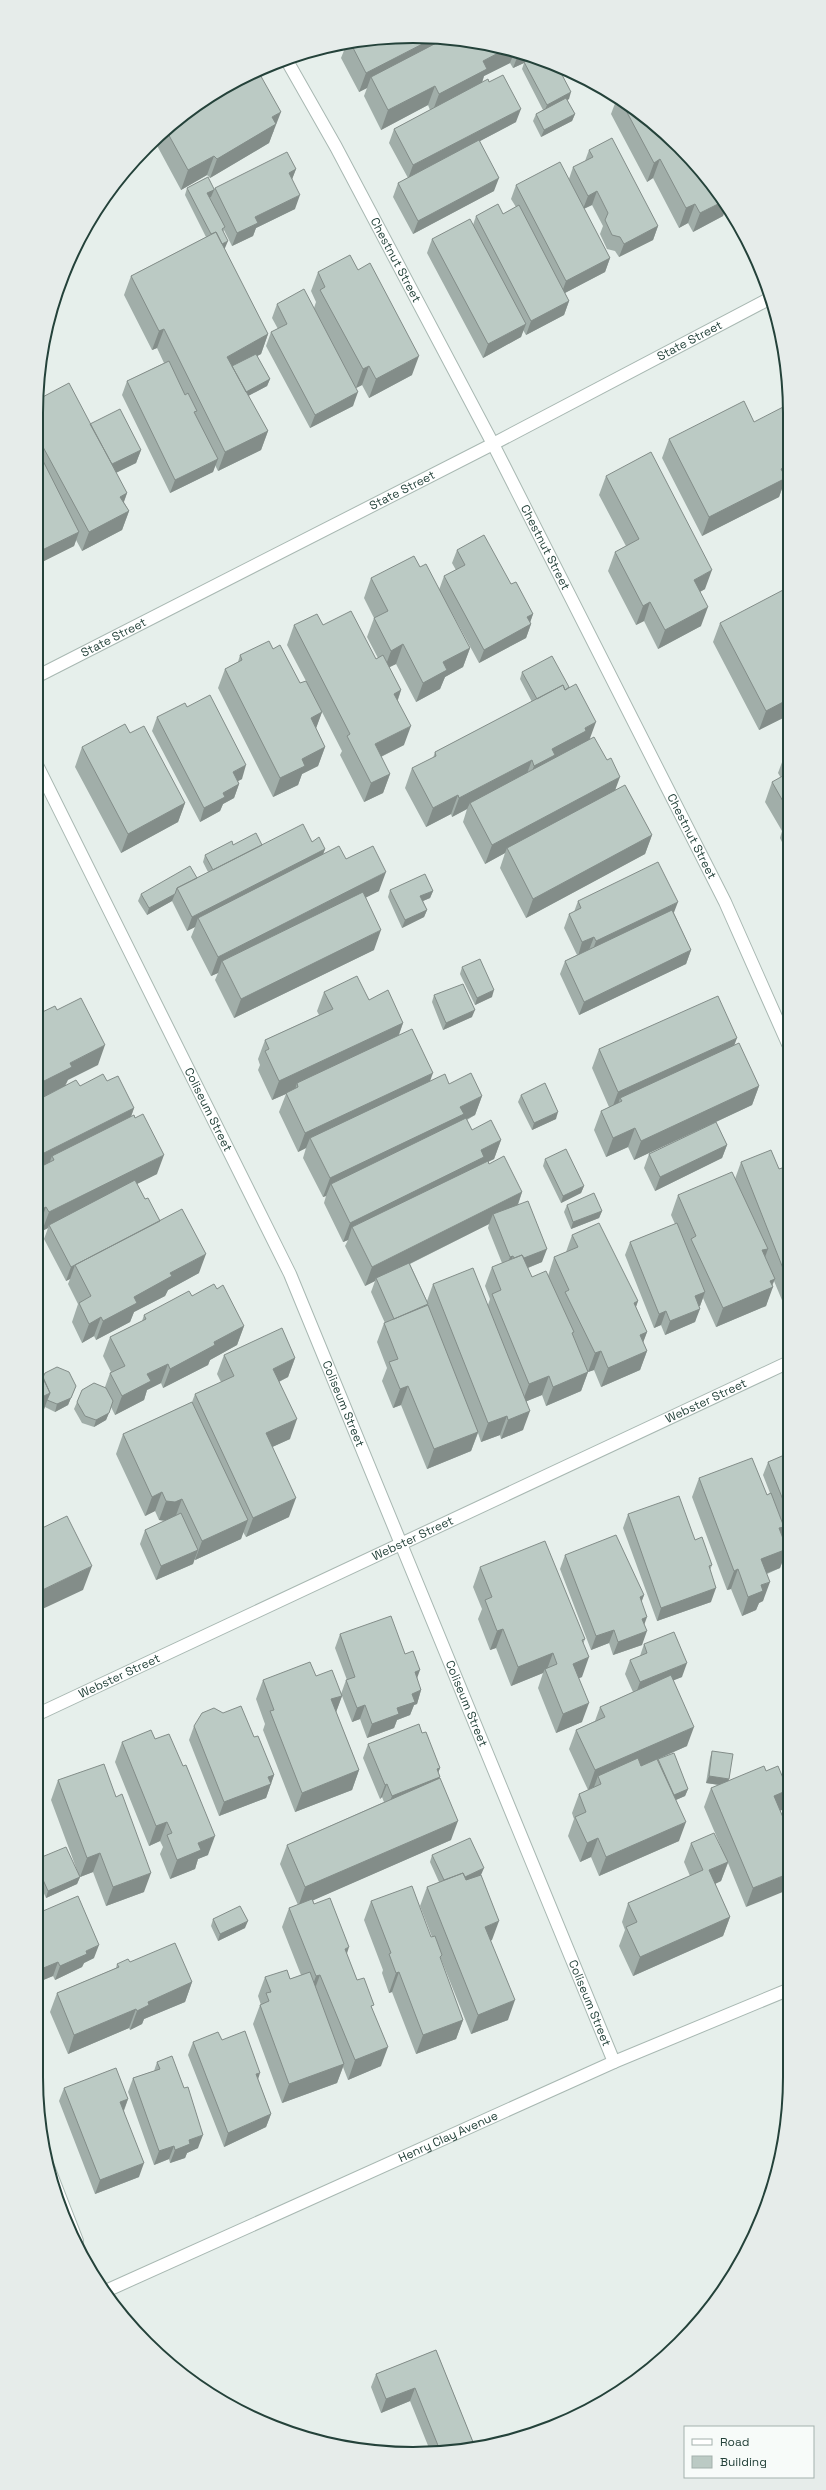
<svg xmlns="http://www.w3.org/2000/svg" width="826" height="2490" viewBox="0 0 826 2490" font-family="'Space Grotesk',sans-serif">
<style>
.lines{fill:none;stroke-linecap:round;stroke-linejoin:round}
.minor-casing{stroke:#a8b8b2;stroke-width:14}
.minor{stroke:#fff;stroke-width:12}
.wall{fill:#a1aea9;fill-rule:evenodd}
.shaded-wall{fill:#838d89}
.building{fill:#bbcac4;stroke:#838d89}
.labels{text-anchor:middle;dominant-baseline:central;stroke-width:4;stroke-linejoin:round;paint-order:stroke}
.street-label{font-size:12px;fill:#24423a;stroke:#f7fbf9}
.rim{fill:none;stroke:#24423a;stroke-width:2}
</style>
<rect width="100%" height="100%" fill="#e6efeb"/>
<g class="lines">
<defs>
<g id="minor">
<path id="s1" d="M 286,59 L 336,147 L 493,444 L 725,902 L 788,1044"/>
<path id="s2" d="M 36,677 L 493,444 L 767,300"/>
<path id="s3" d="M 36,763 L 290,1274 L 614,2062"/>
<path id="s4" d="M 36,1715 L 789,1362"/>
<path d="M 47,2164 L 77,2241"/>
<path id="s5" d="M 108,2290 L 614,2062 L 790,1989"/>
</g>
</defs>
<use href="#minor" class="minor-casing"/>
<use href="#minor" class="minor"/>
</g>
<path class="wall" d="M 413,36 L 487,43 L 560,71 L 569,99 L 567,100 L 575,114 L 572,121 L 541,137 L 533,121 L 536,114 L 543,110 L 522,69 L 524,63 L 513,68 L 510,63 L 484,76 L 482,83 L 489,82 L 516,122 L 480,141 L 494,191 L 413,234 L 393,197 L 398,183 L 408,178 L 389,143 L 394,129 L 430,110 L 428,105 L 381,130 L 364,96 L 367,88 L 359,92 L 341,58 L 347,43 Z
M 617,98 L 680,147 L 725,210 L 723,216 L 693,232 L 688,223 L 679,228 L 653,178 L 647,182 L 611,114 Z
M 204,99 L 274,131 L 273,132 L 269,143 L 210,178 L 207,175 L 181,190 L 154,140 Z
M 589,150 L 658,226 L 653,240 L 619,257 L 615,251 L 607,249 L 600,234 L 603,226 L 592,205 L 584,209 L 610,258 L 605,272 L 565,293 L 569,301 L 564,315 L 526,335 L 523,330 L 521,337 L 483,358 L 427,253 L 432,239 L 473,225 L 476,216 L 503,214 L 516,207 L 511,199 L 516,185 L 569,179 L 573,167 L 585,161 Z
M 296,169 L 292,179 L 295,209 L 256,228 L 253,236 L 232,246 L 224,230 L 223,232 L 225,248 L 224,249 L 268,334 L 261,354 L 257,356 L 270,379 L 267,386 L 248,396 L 268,431 L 261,450 L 218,471 L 215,465 L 213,472 L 170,493 L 122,395 L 127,381 L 164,363 L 157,348 L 152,350 L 124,295 L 131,276 L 206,237 L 185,195 L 187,188 L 214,189 L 215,188 Z
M 318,272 L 412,375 L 369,398 L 362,385 L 356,388 L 353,406 L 310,428 L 266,346 L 271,332 L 278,329 L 272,318 L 277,304 L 314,308 L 316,302 L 311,291 Z
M 36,413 L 90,424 L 141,450 L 136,463 L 116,473 L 127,493 L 124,502 L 129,511 L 122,530 L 82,551 L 76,540 L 74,546 L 36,565 Z
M 669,439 L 784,483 L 779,497 L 702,536 L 662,458 Z
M 606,476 L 705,589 L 700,592 L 701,626 L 658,649 L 644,621 L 636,625 L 608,571 L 615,552 L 626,546 L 599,495 Z
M 457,550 L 511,584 L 533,614 L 530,623 L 531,624 L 526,638 L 479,663 L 446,602 L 470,648 L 463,667 L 445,677 L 440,689 L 416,702 L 396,664 L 389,667 L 401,690 L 398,700 L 404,745 L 381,757 L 390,774 L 383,793 L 364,802 L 340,755 L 342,751 L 322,712 L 316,728 L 325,747 L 318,766 L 302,774 L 298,785 L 273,797 L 218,688 L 225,669 L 238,662 L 240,655 L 273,649 L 300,683 L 306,681 L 287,645 L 294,625 L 323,625 L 376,659 L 378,658 L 367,637 L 374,618 L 364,598 L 371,578 L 420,567 L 439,590 L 444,576 L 456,570 L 452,563 Z
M 787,594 L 787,716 L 759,730 L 713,642 L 720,623 Z
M 522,672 L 589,739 L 616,790 L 652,835 L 645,854 L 526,918 L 500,868 L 505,853 L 485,864 L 463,822 L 467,809 L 452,817 L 451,814 L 426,827 L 405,788 L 412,768 L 433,758 L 435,752 L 532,702 L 520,679 Z
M 187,707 L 242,779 L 238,781 L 239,784 L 234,798 L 223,804 L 220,811 L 200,822 L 152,731 L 157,717 Z
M 130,733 L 185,803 L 178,822 L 121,853 L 75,767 L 82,747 Z
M 787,753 L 788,854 L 780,838 L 782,831 L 765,802 L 772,782 L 781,778 L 778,773 L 785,754 Z
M 312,842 L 325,849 L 323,854 L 346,859 L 379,891 L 366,897 L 374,950 L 234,1018 L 215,980 L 218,973 L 211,976 L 191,937 L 195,927 L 187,931 L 172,901 L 147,915 L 138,901 L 141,894 L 197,878 L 208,872 L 203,862 L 205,855 L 233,845 L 262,845 Z
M 390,890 L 433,891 L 430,898 L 423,901 L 427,910 L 424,917 L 402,928 L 388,897 Z
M 578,901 L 674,913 L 691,950 L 686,964 L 579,1015 L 560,974 L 565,961 L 577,955 L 564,928 L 569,914 L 574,912 Z
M 462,967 L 492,997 L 475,1005 L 460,974 Z
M 324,992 L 369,1000 L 403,1023 L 399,1035 L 430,1081 L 449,1084 L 482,1096 L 475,1115 L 467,1120 L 472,1130 L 501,1140 L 494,1159 L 488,1162 L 489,1164 L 522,1192 L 518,1205 L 542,1262 L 528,1268 L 532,1277 L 548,1276 L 554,1257 L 566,1252 L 572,1235 L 638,1301 L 636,1307 L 647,1332 L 643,1342 L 647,1351 L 640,1370 L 601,1387 L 594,1370 L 588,1372 L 581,1391 L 546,1406 L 542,1395 L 527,1401 L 523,1430 L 501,1439 L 500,1435 L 481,1442 L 478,1433 L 471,1451 L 427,1469 L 401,1405 L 393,1408 L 382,1381 L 387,1368 L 377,1342 L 384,1323 L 385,1323 L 371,1292 L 375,1281 L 365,1286 L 345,1246 L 348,1240 L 343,1242 L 324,1203 L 326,1196 L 323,1197 L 303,1158 L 306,1148 L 298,1152 L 279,1112 L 286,1094 L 272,1100 L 258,1070 L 260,1065 L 258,1059 L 265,1040 L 319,1015 L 317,1011 ZM 489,1224 L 488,1228 L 502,1263 L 492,1267 L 485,1286 L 490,1299 L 488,1305 L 433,1284 L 427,1301 L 410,1264 Z
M 434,995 L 472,1017 L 443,1030 L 432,1002 Z
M 734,1046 L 759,1086 L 752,1105 L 716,1122 L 727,1145 L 722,1158 L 655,1191 L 644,1168 L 649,1154 L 707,1126 L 634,1160 L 628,1147 L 606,1157 L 594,1130 L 601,1111 L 609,1107 L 592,1068 L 599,1049 Z
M 107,1081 L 134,1108 L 131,1117 L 157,1174 L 137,1184 L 145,1199 L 160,1221 L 199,1273 L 168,1290 L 165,1296 L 134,1312 L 130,1322 L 96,1340 L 94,1336 L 82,1343 L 72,1322 L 78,1304 L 68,1284 L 70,1279 L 66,1281 L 44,1239 L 48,1228 L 42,1231 L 39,1226 L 36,1101 L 80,1086 Z
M 521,1095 L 556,1119 L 532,1130 L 518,1102 Z
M 545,1159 L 584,1186 L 581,1193 L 561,1203 L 543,1166 Z
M 741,1162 L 779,1169 L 788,1166 L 789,1303 L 784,1305 L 774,1281 L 766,1306 L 716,1327 L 703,1298 L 700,1306 L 699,1306 L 695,1322 L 665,1335 L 661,1325 L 654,1328 L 625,1255 L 630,1242 L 675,1224 L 671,1215 L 678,1195 L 735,1179 Z
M 567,1205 L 602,1211 L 599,1218 L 571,1229 L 564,1212 Z
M 217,1289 L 244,1326 L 237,1345 L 210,1360 L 208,1365 L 163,1388 L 161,1383 L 147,1390 L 144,1400 L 115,1415 L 111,1407 L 106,1420 L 94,1427 L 82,1423 L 74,1409 L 77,1402 L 105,1387 L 110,1373 L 111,1372 L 103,1356 L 110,1337 L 142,1321 L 144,1315 L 192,1296 Z
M 224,1355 L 295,1358 L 288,1377 L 279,1382 L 290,1439 L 272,1447 L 289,1517 L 246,1537 L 243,1532 L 241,1539 L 195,1560 L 194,1559 L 193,1564 L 156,1580 L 140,1544 L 145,1530 L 165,1521 L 159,1520 L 155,1511 L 145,1516 L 116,1454 L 123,1434 L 192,1402 L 195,1394 L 221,1382 L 217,1374 Z
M 36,1364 L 43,1377 L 73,1393 L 68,1405 L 55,1412 L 45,1407 L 41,1417 L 36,1419 Z
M 789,1454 L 789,1541 L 784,1528 L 782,1534 L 787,1549 L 780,1568 L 767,1574 L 763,1601 L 759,1603 L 756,1610 L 742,1616 L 731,1589 L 727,1590 L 692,1497 L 699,1478 L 767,1495 L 770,1493 L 763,1475 L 768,1462 Z
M 628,1514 L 712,1565 L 710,1570 L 711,1602 L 657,1621 L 623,1528 Z
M 565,1555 L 644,1595 L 641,1602 L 644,1625 L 642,1645 L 613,1655 L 609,1643 L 591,1650 L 560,1569 Z
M 480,1567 L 585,1639 L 583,1644 L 582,1677 L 579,1678 L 582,1722 L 556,1733 L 538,1688 L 543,1673 L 511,1686 L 496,1648 L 490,1650 L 478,1619 L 482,1609 L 473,1587 Z
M 340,1634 L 405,1654 L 417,1678 L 421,1690 L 417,1704 L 414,1705 L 410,1715 L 397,1720 L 394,1728 L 367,1738 L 360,1719 L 352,1722 L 342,1696 L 336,1712 L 359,1770 L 352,1790 L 295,1812 L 263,1730 L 265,1724 L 256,1699 L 263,1680 L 316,1676 L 341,1694 L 346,1680 L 347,1680 L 335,1648 Z
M 644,1644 L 682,1677 L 673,1680 L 687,1746 L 658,1759 L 688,1789 L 685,1796 L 676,1800 L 679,1841 L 599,1876 L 591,1857 L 580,1862 L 568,1836 L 574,1819 L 572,1813 L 579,1794 L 588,1790 L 569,1749 L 576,1730 L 595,1721 L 600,1707 L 633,1692 L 625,1674 L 630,1660 L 640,1656 Z
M 194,1726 L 254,1737 L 274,1775 L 266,1798 L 219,1816 L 189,1740 Z
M 422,1733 L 440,1768 L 438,1773 L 440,1777 L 439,1778 L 451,1840 L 313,1900 L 314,1904 L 347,1955 L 357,1980 L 372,2009 L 381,2066 L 348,2080 L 343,2067 L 337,2083 L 282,2103 L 253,2024 L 260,2005 L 261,2005 L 258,1996 L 265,1977 L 290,1979 L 301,1975 L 282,1927 L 289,1908 L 298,1905 L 280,1864 L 287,1845 L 384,1802 L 382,1797 L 380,1799 L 363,1758 L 368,1744 Z
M 122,1742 L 208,1855 L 198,1859 L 195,1869 L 170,1879 L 160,1854 L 163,1847 L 160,1841 L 149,1846 L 115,1762 Z
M 712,1751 L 729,1781 L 766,1771 L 788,1790 L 782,1810 L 780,1810 L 790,1834 L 746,1907 L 728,1863 L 721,1881 L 715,1884 L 730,1917 L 723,1936 L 633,1976 L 619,1946 L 625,1930 L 622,1922 L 628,1903 L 690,1876 L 684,1862 L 691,1843 L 721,1847 L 704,1807 L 711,1788 L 719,1785 L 706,1783 L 710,1758 Z
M 58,1780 L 144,1892 L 106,1906 L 93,1872 L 80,1877 L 77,1884 L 46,1898 L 38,1880 L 36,1883 L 37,1859 L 78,1873 L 51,1800 Z
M 432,1855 L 481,1876 L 492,1940 L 490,1941 L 508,2020 L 471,2034 L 441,1959 L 441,1960 L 463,2020 L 456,2039 L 416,2054 L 392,1992 L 389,1993 L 382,1973 L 383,1970 L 364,1920 L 371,1901 L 431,1937 L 432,1937 L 420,1906 L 427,1887 L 439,1882 L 430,1862 Z
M 36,1914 L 94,1958 L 84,1963 L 82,1967 L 55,1980 L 53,1976 L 36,1983 Z
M 213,1919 L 245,1928 L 218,1941 L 211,1926 Z
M 130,1962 L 192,1982 L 185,2002 L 144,2019 L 142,2024 L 130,2030 L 129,2028 L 68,2054 L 50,2012 L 57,1993 L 116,1968 L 117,1964 Z
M 222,2040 L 258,2079 L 271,2114 L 266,2127 L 224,2147 L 188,2055 L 193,2042 Z
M 157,2062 L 184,2088 L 198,2148 L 187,2153 L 185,2158 L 170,2163 L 169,2159 L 154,2165 L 128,2092 L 133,2078 L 154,2071 Z
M 64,2088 L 128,2099 L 124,2111 L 139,2177 L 95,2194 L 59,2101 Z
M 436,2350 L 473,2442 L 471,2448 L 438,2453 L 431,2453 L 410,2401 L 381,2413 L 371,2387 L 376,2374 Z"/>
<path class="shaded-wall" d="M 434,38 L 460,41 L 371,77 L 367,88 L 359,92 L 366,73 Z
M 504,50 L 514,53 L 510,63 L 484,76 L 480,88 L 432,113 L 439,94 L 483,61 Z
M 518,55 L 530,60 L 524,62 L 524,63 L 513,68 Z
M 435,86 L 428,105 L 381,130 L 388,110 Z
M 571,92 L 569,99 L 544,112 L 547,105 Z
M 521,109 L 516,122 L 408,179 L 413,165 Z
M 281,112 L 269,143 L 210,178 L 217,159 L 272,117 Z
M 575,114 L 572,121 L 541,137 L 544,130 Z
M 214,156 L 207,175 L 181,190 L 188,170 Z
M 660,159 L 653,178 L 647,182 L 654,163 Z
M 296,169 L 291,182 L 289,173 Z
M 499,178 L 494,191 L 413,234 L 418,221 Z
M 214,190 L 211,197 L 205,200 L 207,193 Z
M 597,191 L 592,205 L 583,209 L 588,196 Z
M 300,195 L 295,209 L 256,228 L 253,236 L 232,246 L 237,233 L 255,217 Z
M 720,203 L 725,210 L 723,216 L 693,232 L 700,213 Z
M 695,204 L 688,223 L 679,228 L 686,208 Z
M 658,226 L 653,240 L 619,257 L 624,244 Z
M 228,241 L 225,248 L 215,254 L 218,246 Z
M 610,258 L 605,272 L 561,295 L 566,281 Z
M 569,301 L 564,315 L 526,335 L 531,321 Z
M 526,324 L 521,337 L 483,358 L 488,344 Z
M 164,329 L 157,348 L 152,350 L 159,331 Z
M 268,334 L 261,354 L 227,372 L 227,357 Z
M 45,340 L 42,348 L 43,341 Z
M 419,356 L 412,375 L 369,398 L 376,379 Z
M 369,366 L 362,385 L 356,388 L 363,369 Z
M 270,379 L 267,386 L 237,402 L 239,395 Z
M 358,392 L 353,406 L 310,428 L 315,415 Z
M 268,431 L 261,450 L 218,471 L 225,452 Z
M 141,450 L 136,463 L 105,478 L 110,465 Z
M 218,459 L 213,472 L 170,493 L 175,480 Z
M 787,465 L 787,481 L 784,483 L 779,497 L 702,536 L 709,517 Z
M 127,493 L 120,512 L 120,497 Z
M 129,511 L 122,530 L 82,551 L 89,532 Z
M 79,532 L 74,546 L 36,565 L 36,553 Z
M 712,570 L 705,589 L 687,599 L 694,580 Z
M 650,602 L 644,621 L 636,625 L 643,606 Z
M 708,607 L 701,626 L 658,649 L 665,630 Z
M 533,614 L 529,625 L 531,624 L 526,638 L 479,663 L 484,650 L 527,617 Z
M 403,644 L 396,664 L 384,670 L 391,651 Z
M 470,648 L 463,667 L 445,677 L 440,689 L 416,702 L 423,683 L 443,662 Z
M 401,690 L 394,710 L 394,694 Z
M 787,700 L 787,716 L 759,730 L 766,711 Z
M 322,712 L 315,731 L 311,718 Z
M 596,722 L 589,741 L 527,785 L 534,766 L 552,749 L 585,728 Z
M 411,726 L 404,745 L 368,763 L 375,744 Z
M 325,747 L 318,766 L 302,774 L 298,785 L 273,797 L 280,778 L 302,759 Z
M 532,760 L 525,779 L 470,803 L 467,809 L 452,817 L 459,798 Z
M 246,765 L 242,779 L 228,786 L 233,772 Z
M 390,774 L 383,793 L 364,802 L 371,783 Z
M 620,777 L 613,796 L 507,848 L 505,853 L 485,864 L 492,845 Z
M 239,784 L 234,798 L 223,804 L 220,811 L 200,822 L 204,808 L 223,793 Z
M 458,795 L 451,814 L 426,827 L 433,808 Z
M 185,803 L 178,822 L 121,853 L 128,834 Z
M 652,835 L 645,854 L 526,918 L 533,899 Z
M 325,849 L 320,863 L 198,918 L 195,927 L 187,931 L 192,917 Z
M 386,872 L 379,891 L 226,968 L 222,961 L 218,973 L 211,976 L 218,957 Z
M 433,891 L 430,898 L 418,903 L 420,896 Z
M 175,894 L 172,901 L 147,915 L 149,908 Z
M 678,902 L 673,915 L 591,955 L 596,941 Z
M 427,910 L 424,917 L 402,928 L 405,920 Z
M 381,930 L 374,950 L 234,1018 L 241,999 Z
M 594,937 L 589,950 L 578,956 L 582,942 Z
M 691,950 L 686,964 L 579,1015 L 584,1002 Z
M 494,990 L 492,997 L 475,1005 L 477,998 Z
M 475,1010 L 472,1017 L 443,1030 L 446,1023 Z
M 403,1023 L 396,1042 L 298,1087 L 297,1083 L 295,1090 L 272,1100 L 279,1081 Z
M 737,1038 L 730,1057 L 622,1101 L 620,1098 L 617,1108 L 611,1111 L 618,1092 Z
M 105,1045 L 98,1065 L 68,1080 L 65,1086 L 36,1101 L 36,1085 L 70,1063 Z
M 433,1073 L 426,1092 L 310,1138 L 306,1148 L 298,1152 L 305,1133 Z
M 759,1086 L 752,1105 L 634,1160 L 641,1141 Z
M 482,1096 L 475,1115 L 331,1184 L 326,1196 L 323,1197 L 330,1178 L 460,1107 Z
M 134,1108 L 127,1127 L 54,1160 L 52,1156 L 48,1167 L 36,1173 L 36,1157 Z
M 558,1112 L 556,1119 L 532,1130 L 534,1123 Z
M 635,1128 L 628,1147 L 606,1157 L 613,1138 Z
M 501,1140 L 494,1159 L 352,1227 L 348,1240 L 343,1242 L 350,1223 L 481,1150 Z
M 727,1145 L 722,1158 L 655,1191 L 660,1177 Z
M 164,1155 L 157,1174 L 50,1227 L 49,1225 L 48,1228 L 42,1231 L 49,1212 Z
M 584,1186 L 581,1193 L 561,1203 L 563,1196 Z
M 522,1192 L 515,1212 L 493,1214 L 489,1224 L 377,1280 L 376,1278 L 375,1281 L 365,1286 L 372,1267 Z
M 46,1207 L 39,1226 L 36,1228 L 36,1212 Z
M 602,1211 L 599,1218 L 571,1229 L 573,1222 Z
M 547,1249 L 542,1262 L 510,1275 L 515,1261 Z
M 768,1249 L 761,1268 L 762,1250 Z
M 206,1254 L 199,1273 L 168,1290 L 165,1296 L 134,1312 L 130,1322 L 96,1340 L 103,1321 L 134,1297 L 170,1273 Z
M 513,1256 L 508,1269 L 505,1271 L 510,1257 Z
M 75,1265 L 70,1279 L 66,1281 L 71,1267 Z
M 775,1279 L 771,1287 L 773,1287 L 766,1306 L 716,1327 L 723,1308 L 770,1281 Z
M 705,1292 L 700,1306 L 690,1310 L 695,1296 Z
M 789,1292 L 789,1303 L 784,1305 Z
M 638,1301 L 631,1320 L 634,1303 Z
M 700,1309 L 695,1322 L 665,1335 L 670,1321 Z
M 666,1311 L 661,1325 L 654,1328 L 659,1314 Z
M 101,1317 L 94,1336 L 82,1343 L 89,1324 Z
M 244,1326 L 237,1345 L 210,1360 L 208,1365 L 163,1388 L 170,1369 L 214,1342 Z
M 647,1332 L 640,1351 L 640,1335 Z
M 601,1351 L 594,1370 L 588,1372 L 581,1391 L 546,1406 L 553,1387 L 588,1372 L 595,1353 Z
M 647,1351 L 640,1370 L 601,1387 L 608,1368 Z
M 295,1358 L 288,1377 L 266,1388 L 273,1369 Z
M 168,1364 L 161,1383 L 147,1390 L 144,1400 L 115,1415 L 122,1396 L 147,1374 Z
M 549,1376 L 542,1395 L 522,1403 L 529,1384 Z
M 76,1386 L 68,1405 L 55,1412 L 57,1404 Z
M 408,1386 L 401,1405 L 393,1408 L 400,1389 Z
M 50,1393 L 41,1417 L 36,1419 L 36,1400 Z
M 530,1411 L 523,1430 L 501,1439 L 508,1420 Z
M 109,1413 L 106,1420 L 94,1427 L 96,1420 Z
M 507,1416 L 500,1435 L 481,1442 L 488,1423 Z
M 297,1419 L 290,1439 L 259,1453 L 266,1433 Z
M 478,1432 L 471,1451 L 427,1469 L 434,1449 Z
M 162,1492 L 155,1511 L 145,1516 L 152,1497 Z
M 296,1498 L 289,1517 L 246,1537 L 253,1518 Z
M 182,1499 L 175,1518 L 168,1521 L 159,1520 L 166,1501 Z
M 248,1520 L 241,1539 L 195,1560 L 202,1541 Z
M 784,1527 L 778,1546 L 779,1528 Z
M 787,1549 L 780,1568 L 754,1578 L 761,1559 Z
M 198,1550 L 193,1564 L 156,1580 L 161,1566 Z
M 92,1566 L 83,1590 L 36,1612 L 36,1593 Z
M 738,1569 L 731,1589 L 727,1590 L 734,1571 Z
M 770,1582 L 763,1601 L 759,1603 L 756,1610 L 742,1616 L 748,1597 L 761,1585 Z
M 716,1588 L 711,1602 L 657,1621 L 661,1608 Z
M 644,1595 L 639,1609 L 640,1597 Z
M 647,1617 L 642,1631 L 642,1619 Z
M 503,1629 L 496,1648 L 490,1650 L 497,1631 Z
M 614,1630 L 609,1643 L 591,1650 L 596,1636 Z
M 647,1631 L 642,1645 L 613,1655 L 618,1642 Z
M 553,1653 L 546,1672 L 545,1669 L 543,1673 L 511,1686 L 518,1667 Z
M 589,1657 L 582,1677 L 566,1683 L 573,1664 Z
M 687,1663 L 682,1677 L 635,1696 L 640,1682 Z
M 420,1670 L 415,1684 L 415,1672 Z
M 421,1690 L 417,1704 L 414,1705 L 410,1715 L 397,1720 L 394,1728 L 367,1738 L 372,1724 L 397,1708 L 412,1694 Z
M 342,1696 L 335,1715 L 331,1699 Z
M 589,1703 L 582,1722 L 556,1733 L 563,1714 Z
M 365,1705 L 360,1719 L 352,1722 L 357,1708 Z
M 694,1727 L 687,1746 L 601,1784 L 598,1776 L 594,1787 L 588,1790 L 595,1770 Z
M 440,1768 L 436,1778 L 440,1777 L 435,1791 L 387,1810 L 392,1796 L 437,1769 Z
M 359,1770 L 352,1790 L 295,1812 L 302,1793 Z
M 274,1775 L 266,1798 L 219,1816 L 224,1802 L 268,1777 Z
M 709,1776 L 729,1779 L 727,1786 L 706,1783 Z
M 387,1784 L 382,1797 L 380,1799 L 385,1785 Z
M 688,1789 L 685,1796 L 664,1805 L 666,1798 Z
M 788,1790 L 782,1810 L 767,1816 L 774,1796 Z
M 458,1821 L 451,1840 L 298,1907 L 305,1887 Z
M 167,1822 L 160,1841 L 149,1846 L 156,1826 Z
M 686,1822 L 679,1841 L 599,1876 L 606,1857 Z
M 215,1836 L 208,1855 L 198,1859 L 195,1869 L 170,1879 L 177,1860 L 198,1843 Z
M 598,1838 L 591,1857 L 580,1862 L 587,1843 Z
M 100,1853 L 93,1872 L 80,1877 L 77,1884 L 46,1898 L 48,1891 L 80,1877 L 87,1858 Z
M 728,1862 L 721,1881 L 702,1890 L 709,1870 Z
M 484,1868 L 481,1875 L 444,1892 L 446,1885 Z
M 41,1869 L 36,1883 L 36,1872 Z
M 151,1873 L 144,1892 L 106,1906 L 113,1887 Z
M 790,1873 L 790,1889 L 746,1907 L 753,1888 Z
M 730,1917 L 723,1936 L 633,1976 L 640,1957 Z
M 248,1921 L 245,1928 L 218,1941 L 220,1934 Z
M 499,1921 L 492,1940 L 478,1946 L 485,1927 Z
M 99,1945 L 94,1958 L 84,1963 L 82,1967 L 55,1980 L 60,1966 L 86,1951 Z
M 349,1947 L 343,1966 L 345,1949 Z
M 58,1962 L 53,1976 L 36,1983 L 41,1969 Z
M 399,1972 L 392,1992 L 389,1993 L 396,1973 Z
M 320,1975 L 313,1994 L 309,1996 L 316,1976 Z
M 192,1982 L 185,2002 L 144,2019 L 142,2024 L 130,2030 L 137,2011 L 148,2002 Z
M 515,2000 L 508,2020 L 471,2034 L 478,2015 Z
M 136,2009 L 129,2028 L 68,2054 L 74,2035 Z
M 463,2020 L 456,2039 L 416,2054 L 423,2035 Z
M 388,2047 L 381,2066 L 348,2080 L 355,2060 Z
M 344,2064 L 337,2083 L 282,2103 L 289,2084 Z
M 260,2073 L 256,2086 L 256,2074 Z
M 128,2099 L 123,2112 L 120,2102 Z
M 271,2114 L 266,2127 L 224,2147 L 228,2133 Z
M 203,2135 L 198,2148 L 187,2153 L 185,2158 L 170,2163 L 175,2150 L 189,2140 Z
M 174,2146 L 169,2159 L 154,2165 L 159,2151 Z
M 144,2163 L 139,2177 L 95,2194 L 100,2180 Z
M 415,2388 L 410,2401 L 381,2413 L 386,2399 Z
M 473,2442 L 471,2448 L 449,2451 Z"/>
<path class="building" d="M 413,36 L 434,38 L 366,73 L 350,42 Z
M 444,39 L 487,43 L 504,50 L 483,61 L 487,69 L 439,94 L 435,86 L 388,110 L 371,77 Z
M 529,59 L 560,71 L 571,92 L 547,105 L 524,62 Z
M 258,71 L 281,112 L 272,117 L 276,124 L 217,159 L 214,156 L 188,170 L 166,130 L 204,99 Z
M 503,75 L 521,109 L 413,165 L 394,129 L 488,79 L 489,82 Z
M 566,98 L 575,114 L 544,130 L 536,114 Z
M 622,103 L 680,147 L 720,203 L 700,213 L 695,204 L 686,208 L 660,159 L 654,163 Z
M 612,138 L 658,226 L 624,244 L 620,237 L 612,235 L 605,220 L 608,213 L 597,191 L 588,196 L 573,167 L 593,157 L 589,150 Z
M 479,140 L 499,178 L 418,221 L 398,183 Z
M 287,152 L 296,169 L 289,173 L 300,195 L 255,217 L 258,223 L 237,233 L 215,188 Z
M 560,162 L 610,258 L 566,281 L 516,185 Z
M 208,177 L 214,189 L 214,190 L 207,193 L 225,227 L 222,229 L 228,241 L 222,244 L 216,232 L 211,234 L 187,188 Z
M 498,204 L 503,214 L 519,205 L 569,301 L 531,321 L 476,216 Z
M 470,219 L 526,324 L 488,344 L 432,239 Z
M 216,232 L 268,334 L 227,357 L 268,431 L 225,452 L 164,329 L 159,331 L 131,276 Z
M 350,255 L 358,270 L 370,263 L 419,356 L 376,379 L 369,366 L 363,369 L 320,290 L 325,287 L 318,272 Z
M 304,289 L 358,392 L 315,415 L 271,332 L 287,324 L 277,304 Z
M 256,354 L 270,379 L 246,392 L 232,366 Z
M 169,361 L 185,395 L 188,393 L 197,411 L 194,412 L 218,459 L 175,480 L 127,381 Z
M 69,383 L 127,493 L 120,497 L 129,511 L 89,532 L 36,434 L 36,413 L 37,400 Z
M 744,401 L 754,422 L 787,405 L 787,465 L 781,469 L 786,478 L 709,517 L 669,439 Z
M 120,409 L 141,450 L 112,464 L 90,424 Z
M 36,447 L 79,532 L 36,553 Z
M 651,452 L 712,570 L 694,580 L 708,607 L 665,630 L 650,602 L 643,606 L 615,552 L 639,539 L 606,476 Z
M 484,535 L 511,584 L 516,582 L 533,614 L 527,617 L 531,624 L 484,650 L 444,576 L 465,565 L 457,550 Z
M 414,556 L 420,567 L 426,564 L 470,648 L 443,662 L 447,670 L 423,683 L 403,644 L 391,651 L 374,618 L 388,611 L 371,578 Z
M 785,589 L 787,594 L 787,700 L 766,711 L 720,623 Z
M 351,611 L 376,659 L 383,655 L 401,690 L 394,694 L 411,726 L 375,744 L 390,774 L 371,783 L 347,736 L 350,734 L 294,625 L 317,614 L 323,625 Z
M 269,641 L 273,649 L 280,645 L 300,683 L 306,681 L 322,712 L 311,718 L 325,747 L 302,759 L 305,766 L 280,778 L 225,669 L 242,660 L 240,655 Z
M 552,656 L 569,687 L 565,690 L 563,685 L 537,699 L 522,672 Z
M 576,684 L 596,722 L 585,728 L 586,731 L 552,749 L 555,755 L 534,766 L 532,760 L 459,798 L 458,795 L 433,808 L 412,768 L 436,756 L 435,752 L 563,685 L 565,690 Z
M 210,695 L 246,765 L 233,772 L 239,784 L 223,793 L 225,797 L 204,808 L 157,717 L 185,703 L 187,707 Z
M 125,724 L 130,733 L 144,726 L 185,803 L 128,834 L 82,747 Z
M 594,737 L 607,760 L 611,758 L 620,777 L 492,845 L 470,803 Z
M 787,753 L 787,758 L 785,754 Z
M 788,773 L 788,810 L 772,782 Z
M 625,785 L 652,835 L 533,899 L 507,848 Z
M 303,824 L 312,842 L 319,837 L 325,849 L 192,917 L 177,888 Z
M 256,833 L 262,845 L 213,870 L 205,855 L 232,841 L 233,845 Z
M 339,846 L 346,859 L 373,846 L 386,872 L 218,957 L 198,918 Z
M 658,862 L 678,902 L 596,941 L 594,937 L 582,942 L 569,914 L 581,908 L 578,901 Z
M 190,866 L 197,878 L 177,888 L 175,894 L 149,908 L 141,894 Z
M 425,874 L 433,891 L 420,896 L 427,910 L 405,920 L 390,890 Z
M 363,892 L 381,930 L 241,999 L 222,961 Z
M 672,910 L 691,950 L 584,1002 L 565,961 Z
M 480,959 L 494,990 L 477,998 L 462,967 Z
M 357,976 L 369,1000 L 388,990 L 403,1023 L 279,1081 L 265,1051 L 269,1049 L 265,1040 L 333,1009 L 324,992 Z
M 463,984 L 475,1010 L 446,1023 L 434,995 Z
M 718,996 L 737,1038 L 618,1092 L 599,1049 Z
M 81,998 L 105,1045 L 70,1063 L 72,1067 L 36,1085 L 36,1015 L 55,1006 L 57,1010 Z
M 412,1029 L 433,1073 L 305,1133 L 286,1093 L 298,1087 L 297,1083 Z
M 739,1043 L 759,1086 L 641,1141 L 635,1128 L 613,1138 L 601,1111 L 622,1101 L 620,1098 Z
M 471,1073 L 482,1096 L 460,1107 L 464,1114 L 330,1178 L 310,1138 L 445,1074 L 449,1084 Z
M 103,1074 L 107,1081 L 118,1076 L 134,1108 L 36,1157 L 36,1101 L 76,1080 L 80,1086 Z
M 545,1083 L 558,1112 L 534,1123 L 521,1095 Z
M 143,1114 L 164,1155 L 49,1212 L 46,1207 L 36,1212 L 36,1169 L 54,1160 L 52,1156 L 134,1115 L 135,1118 Z
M 466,1118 L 472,1130 L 491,1120 L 501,1140 L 481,1150 L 484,1157 L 350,1223 L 331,1184 Z
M 716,1122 L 727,1145 L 660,1177 L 649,1154 Z
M 566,1149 L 584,1186 L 563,1196 L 545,1159 Z
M 771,1150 L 779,1169 L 788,1166 L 788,1281 L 741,1162 Z
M 504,1156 L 522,1192 L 372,1267 L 352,1227 L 488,1161 L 489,1164 Z
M 732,1172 L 768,1249 L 762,1250 L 775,1279 L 770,1281 L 773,1287 L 723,1308 L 691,1239 L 696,1236 L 678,1195 Z
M 135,1180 L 145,1199 L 148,1198 L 160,1221 L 71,1267 L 49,1225 Z
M 594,1193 L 602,1211 L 573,1222 L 567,1205 Z
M 528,1201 L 547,1249 L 524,1258 L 522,1255 L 514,1258 L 513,1256 L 510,1257 L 493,1214 Z
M 182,1209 L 206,1254 L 170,1273 L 172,1276 L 134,1297 L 137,1303 L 103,1321 L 101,1317 L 89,1324 L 79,1303 L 91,1296 L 75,1265 Z
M 599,1223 L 638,1301 L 634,1303 L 647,1332 L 640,1335 L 647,1351 L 608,1368 L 601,1351 L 595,1353 L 565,1292 L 569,1290 L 554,1257 L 578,1247 L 572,1235 Z
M 677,1223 L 705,1292 L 695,1296 L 700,1309 L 670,1321 L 666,1311 L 659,1314 L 630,1242 Z
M 522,1255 L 532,1277 L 546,1271 L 574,1332 L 572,1333 L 588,1372 L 553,1387 L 549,1376 L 529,1384 L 492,1294 L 501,1290 L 492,1267 Z
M 409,1263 L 428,1304 L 394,1319 L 376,1278 Z
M 473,1268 L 530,1411 L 508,1420 L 507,1416 L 488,1423 L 433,1284 Z
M 214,1284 L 217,1289 L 223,1285 L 244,1326 L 214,1342 L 215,1345 L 170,1369 L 168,1364 L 147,1374 L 151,1381 L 122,1396 L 110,1373 L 125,1366 L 110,1337 L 146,1319 L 144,1315 L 189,1291 L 192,1296 Z
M 428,1305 L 478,1432 L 434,1449 L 408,1386 L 400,1389 L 389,1362 L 398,1359 L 384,1323 Z
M 282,1328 L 295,1358 L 273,1369 L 297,1419 L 266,1433 L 296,1498 L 253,1518 L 195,1394 L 234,1376 L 224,1355 Z
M 36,1364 L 50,1393 L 36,1400 Z
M 57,1367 L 69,1372 L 76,1386 L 71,1398 L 57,1404 L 47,1400 L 50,1393 L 43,1377 L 45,1373 Z
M 94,1383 L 106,1388 L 113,1401 L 109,1413 L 96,1420 L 85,1416 L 77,1402 L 82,1390 Z
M 192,1402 L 248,1520 L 202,1541 L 182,1499 L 175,1502 L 166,1501 L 162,1492 L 152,1497 L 123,1434 Z
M 789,1453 L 789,1515 L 768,1462 Z
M 752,1458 L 767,1495 L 771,1493 L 784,1527 L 779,1528 L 787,1549 L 761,1559 L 770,1582 L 761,1585 L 763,1591 L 748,1597 L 738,1569 L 734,1571 L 699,1478 Z
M 679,1496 L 695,1540 L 702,1537 L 712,1565 L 709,1566 L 716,1588 L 661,1608 L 628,1514 Z
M 181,1513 L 198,1550 L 161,1566 L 145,1530 Z
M 67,1516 L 92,1566 L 36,1593 L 36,1531 Z
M 616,1535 L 644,1595 L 640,1597 L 647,1617 L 642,1619 L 647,1631 L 618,1642 L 614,1630 L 596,1636 L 565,1555 Z
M 545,1541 L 585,1639 L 582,1640 L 589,1657 L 573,1664 L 589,1703 L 563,1714 L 545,1669 L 557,1664 L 553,1653 L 518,1667 L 503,1629 L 497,1631 L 485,1600 L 492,1597 L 480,1567 Z
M 391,1616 L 405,1654 L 413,1651 L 420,1670 L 415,1672 L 421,1690 L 412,1694 L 415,1702 L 397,1708 L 399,1714 L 372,1724 L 365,1705 L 357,1708 L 346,1680 L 355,1677 L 340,1634 Z
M 674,1632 L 687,1663 L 640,1682 L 630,1660 L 647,1653 L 644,1644 Z
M 310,1662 L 316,1676 L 332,1670 L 342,1696 L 331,1699 L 359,1770 L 302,1793 L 270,1711 L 274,1710 L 263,1680 Z
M 671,1675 L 694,1727 L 595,1770 L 576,1730 L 605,1717 L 600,1707 Z
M 241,1706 L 254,1737 L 258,1736 L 274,1775 L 268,1777 L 271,1784 L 224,1802 L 194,1726 L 202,1713 L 214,1708 L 223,1713 Z
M 419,1724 L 422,1733 L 426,1732 L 440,1768 L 437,1769 L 440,1777 L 392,1796 L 387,1784 L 385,1785 L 368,1744 Z
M 151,1730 L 155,1739 L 169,1734 L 183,1766 L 186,1765 L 215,1836 L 198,1843 L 201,1850 L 177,1860 L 167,1835 L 172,1833 L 167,1822 L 156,1826 L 122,1742 Z
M 712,1751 L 733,1754 L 729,1779 L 709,1776 Z
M 674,1753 L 688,1789 L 674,1795 L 658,1759 Z
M 638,1758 L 641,1766 L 657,1759 L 686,1822 L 606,1857 L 598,1838 L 587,1843 L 575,1817 L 586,1812 L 579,1794 L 601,1784 L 598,1776 Z
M 104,1764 L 116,1797 L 122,1794 L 151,1873 L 113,1887 L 100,1853 L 87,1858 L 58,1780 Z
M 764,1766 L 766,1771 L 778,1766 L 788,1790 L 774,1796 L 790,1834 L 790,1873 L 753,1888 L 711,1788 Z
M 440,1778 L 458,1821 L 305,1887 L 287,1845 Z
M 714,1833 L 728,1862 L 709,1870 L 730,1917 L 640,1957 L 626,1927 L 637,1922 L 628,1903 L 703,1870 L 691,1843 Z
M 470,1838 L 484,1868 L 465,1877 L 463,1873 L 444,1880 L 432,1855 Z
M 66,1847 L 80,1877 L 48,1891 L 40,1873 L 41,1869 L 37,1859 Z
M 36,1856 L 41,1869 L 36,1872 Z
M 463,1873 L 466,1880 L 481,1875 L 499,1921 L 485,1927 L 515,2000 L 478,2015 L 427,1887 Z
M 412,1886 L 431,1937 L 435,1936 L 442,1955 L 440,1957 L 463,2020 L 423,2035 L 399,1972 L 396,1973 L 389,1954 L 391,1953 L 371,1901 Z
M 78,1896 L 99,1945 L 86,1951 L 87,1954 L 60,1966 L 58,1962 L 41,1969 L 36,1957 L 36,1914 Z
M 330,1898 L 349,1947 L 345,1949 L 357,1980 L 364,1978 L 374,2005 L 371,2006 L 388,2047 L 355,2060 L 320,1975 L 316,1976 L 289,1908 L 312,1899 L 314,1904 Z
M 240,1906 L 248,1921 L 220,1934 L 213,1919 Z
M 175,1943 L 192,1982 L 148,2002 L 149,2005 L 137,2011 L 136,2009 L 74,2035 L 57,1993 L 119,1967 L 117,1964 L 128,1959 L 130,1962 Z
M 287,1970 L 290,1979 L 310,1972 L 344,2064 L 289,2084 L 260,2005 L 269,2001 L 266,1993 L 271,1992 L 265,1977 Z
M 245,2031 L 260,2073 L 256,2074 L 271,2114 L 228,2133 L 193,2042 L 218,2032 L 222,2040 Z
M 172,2056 L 184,2088 L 188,2087 L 203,2135 L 189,2140 L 190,2144 L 175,2150 L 174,2146 L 159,2151 L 133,2078 L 160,2069 L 157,2062 Z
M 116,2068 L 128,2099 L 120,2102 L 144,2163 L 100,2180 L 64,2088 Z
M 436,2350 L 473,2442 L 449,2451 L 441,2453 L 415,2388 L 386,2399 L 376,2374 Z"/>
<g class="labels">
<g class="street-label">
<text stroke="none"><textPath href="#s1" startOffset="229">Chestnut Street</textPath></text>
<text stroke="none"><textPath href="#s2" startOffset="735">State Street</textPath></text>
<text stroke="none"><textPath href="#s2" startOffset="411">State Street</textPath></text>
<text stroke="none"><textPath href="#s1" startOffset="553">Chestnut Street</textPath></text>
<text stroke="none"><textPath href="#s2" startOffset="87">State Street</textPath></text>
<text stroke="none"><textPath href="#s1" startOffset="877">Chestnut Street</textPath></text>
<text stroke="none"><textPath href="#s3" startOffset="387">Coliseum Street</textPath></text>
<text stroke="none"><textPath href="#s4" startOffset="740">Webster Street</textPath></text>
<text stroke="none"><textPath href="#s3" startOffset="711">Coliseum Street</textPath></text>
<text stroke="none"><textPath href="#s4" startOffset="416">Webster Street</textPath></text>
<text stroke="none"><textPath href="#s4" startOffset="92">Webster Street</textPath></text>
<text stroke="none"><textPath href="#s3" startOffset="1035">Coliseum Street</textPath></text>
<text stroke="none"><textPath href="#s3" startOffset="1359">Coliseum Street</textPath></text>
<text stroke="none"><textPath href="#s5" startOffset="373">Henry Clay Avenue</textPath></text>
</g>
</g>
<path d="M0 0H826V2490H0ZM413 43H413A370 370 0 0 1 783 413V2077A370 370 0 0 1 413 2447H413A370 370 0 0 1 43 2077V413A370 370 0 0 1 413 43Z" fill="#e6ecea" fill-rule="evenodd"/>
<path class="rim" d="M413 43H413A370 370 0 0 1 783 413V2077A370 370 0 0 1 413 2447H413A370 370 0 0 1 43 2077V413A370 370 0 0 1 413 43Z"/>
<rect x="684" y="2426" width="130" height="52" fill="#f7fbf9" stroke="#a3b1ad"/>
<rect x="692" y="2439" width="20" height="6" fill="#ffffff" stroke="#a3b1ad"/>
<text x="720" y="2446" font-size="12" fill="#24423a">Road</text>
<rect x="692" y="2456" width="20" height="12" fill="#bbcac4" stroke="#a3b1ad"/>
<text x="720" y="2466" font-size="12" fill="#24423a">Building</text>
</svg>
